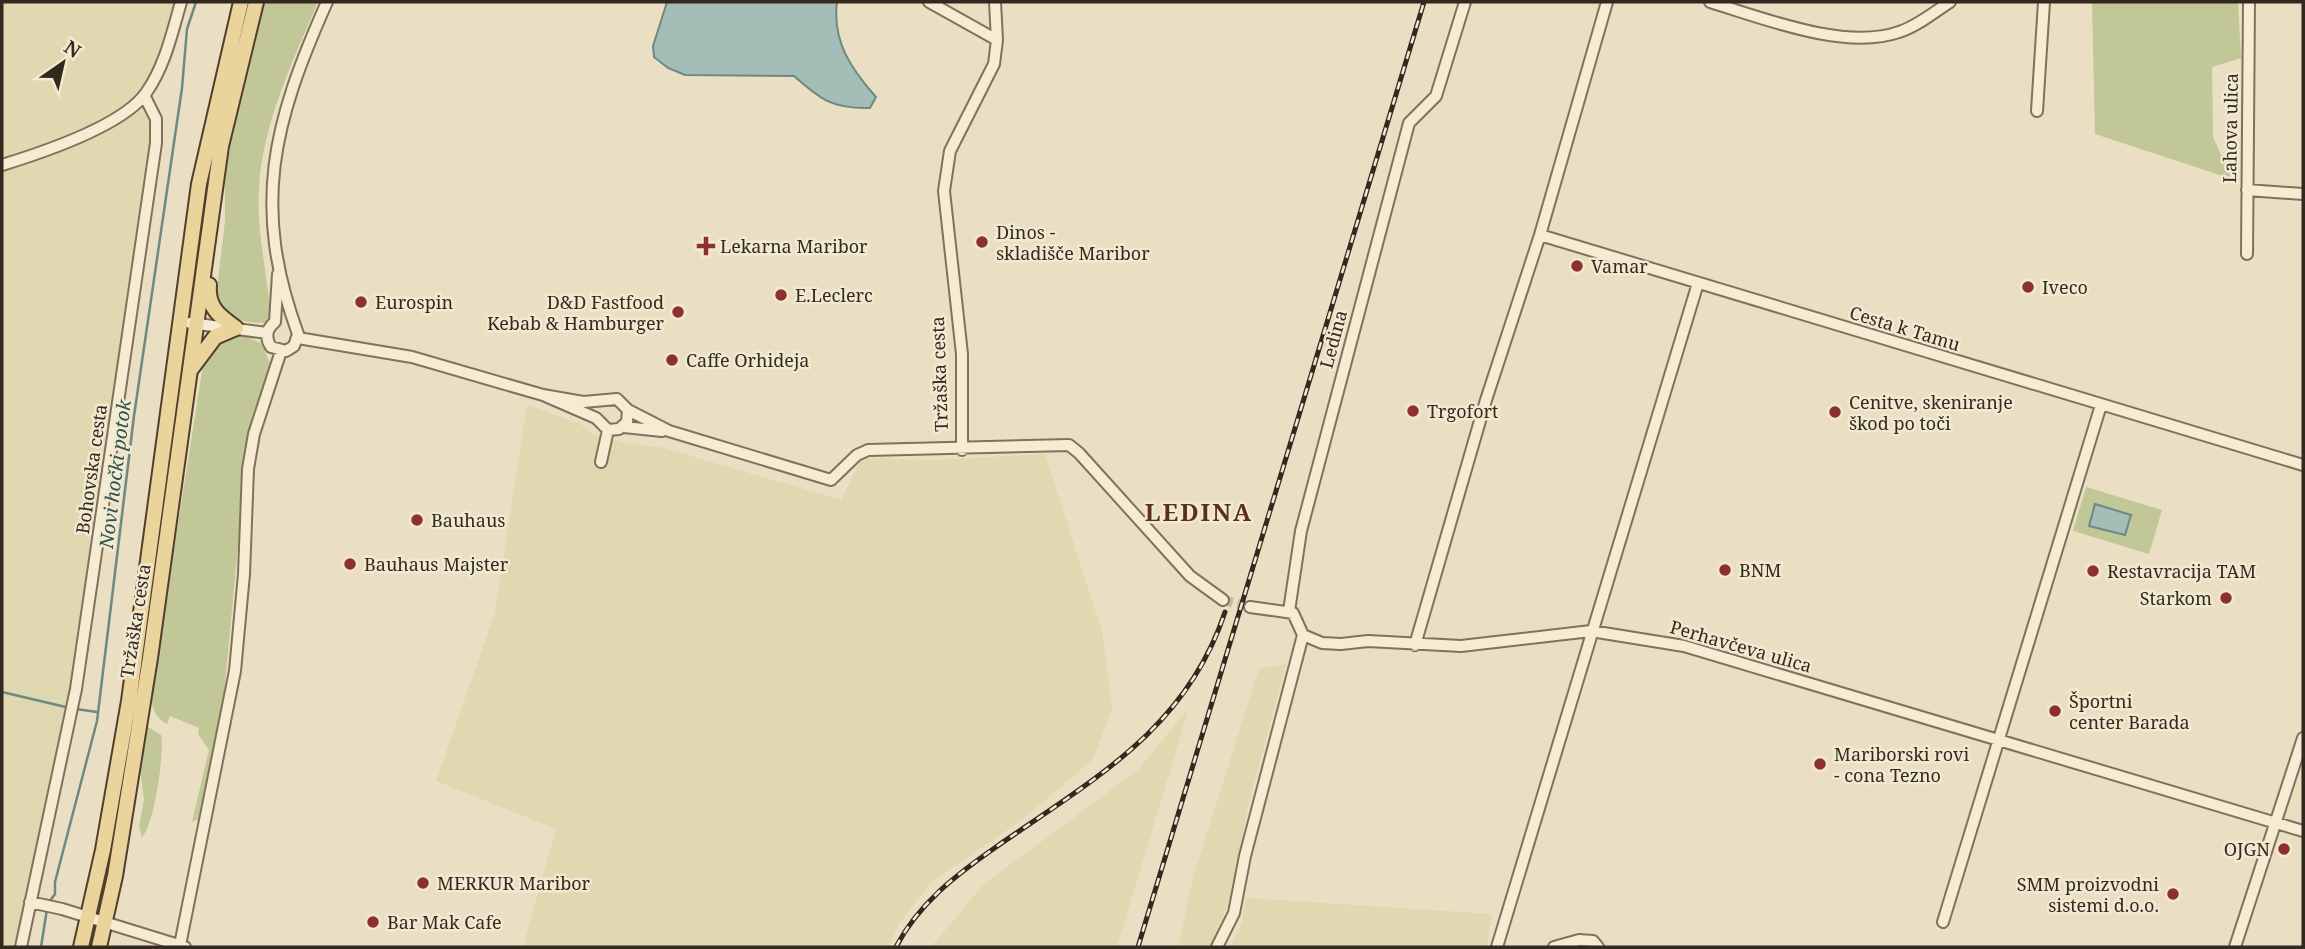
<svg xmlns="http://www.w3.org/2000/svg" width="2305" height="949" viewBox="0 0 2305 949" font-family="'Noto Serif',serif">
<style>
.farmland{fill:#dfd8b0}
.green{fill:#c1c797}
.water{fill:#a4bdb6;stroke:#6c8a83;stroke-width:2}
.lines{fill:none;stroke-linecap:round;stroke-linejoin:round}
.stream{stroke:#6c8a83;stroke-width:2.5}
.minor-tunnel{stroke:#c5bba1;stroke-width:10;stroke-dasharray:10 5;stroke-linecap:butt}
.minor-casing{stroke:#82715b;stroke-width:14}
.major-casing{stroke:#503f2f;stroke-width:18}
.minor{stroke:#f6ecd4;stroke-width:10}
.major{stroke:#ebd49c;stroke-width:14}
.rail-casing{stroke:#33291e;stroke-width:5}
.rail{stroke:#f2e9d1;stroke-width:2.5;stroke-dasharray:8;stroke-linecap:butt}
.poi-dot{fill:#8d302f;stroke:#f2e9d1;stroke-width:2.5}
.labels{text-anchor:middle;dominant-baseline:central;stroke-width:5;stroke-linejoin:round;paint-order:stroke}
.street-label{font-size:18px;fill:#33291e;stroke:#f2e9d1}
.poi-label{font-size:18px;fill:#33291e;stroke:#f2e9d1;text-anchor:start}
.water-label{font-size:19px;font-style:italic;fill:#2e5250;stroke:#f2e9d1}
.district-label{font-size:24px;font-weight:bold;letter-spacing:2px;fill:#5d2e20;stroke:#f2e9d1}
</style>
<rect width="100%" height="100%" fill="#eadfc2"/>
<path class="farmland" d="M 2,2 L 181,2 L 144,95 L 156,119 L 76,689 L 21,947 L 2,947 Z
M 527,405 L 581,424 L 590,433 L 629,444 L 660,447 L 841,500 L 862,458 L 934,460 L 1045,454 L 1102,632 L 1112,709 L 1093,759 L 1022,820 L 932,881 L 900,922 L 889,947 L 523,947 L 556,829 L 436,781 L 495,613 Z
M 1286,664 L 1250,799 L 1230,899 L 1210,947 L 1178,947 L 1193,878 L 1259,669 Z
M 1189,708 L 1117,947 L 931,947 L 984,884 L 1138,770 Z
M 1246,898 L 1492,914 L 1487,947 L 1230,947 L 1242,924 Z"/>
<path class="green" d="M 263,2 L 318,2 C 293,60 263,123 259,187 C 256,230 267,272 271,316 L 264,323 C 241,322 226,321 216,298 L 225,221 L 225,180 L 234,114 Z
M 2092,2 L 2238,2 L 2241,58 L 2212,67 L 2213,137 L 2232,179 L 2095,134 Z
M 230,336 L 246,337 L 261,343 L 270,363 L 242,465 L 240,525 L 224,695 L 198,819 L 192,822 L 209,750 L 198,734 L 199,728 L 170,716 L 167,724 C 153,716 151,705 152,690 L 203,365 L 210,347 Z
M 2086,487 L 2162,510 L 2149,554 L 2073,531 Z
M 145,725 L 161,735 C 165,751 154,826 142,837 L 139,827 L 144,799 L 139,761 Z"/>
<path class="water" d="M 667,2 L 837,2 C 832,41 851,69 876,97 L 870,108 C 833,109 821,100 794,76 L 685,75 L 668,68 L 654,57 L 653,46 Z
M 2095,504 L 2131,515 L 2125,535 L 2089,526 Z"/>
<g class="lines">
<path class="stream" d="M 2,692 L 70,708
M 76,709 L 97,712
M 49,902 L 55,894 L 55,882 L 97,721 L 134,416 L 182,88 L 187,29 L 196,2
M 41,947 L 47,909"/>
<path class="minor-tunnel" d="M 1223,600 L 1250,607"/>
<defs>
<path id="minor" d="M 929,2 L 997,40
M 1710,2 C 1763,18 1845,51 1899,32 C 1918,26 1934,12 1950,2
M 2037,111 L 2044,2
M 2,165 C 41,153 122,126 146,93 C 165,66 172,33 181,2
M 2247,190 L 2303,194
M 1540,235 L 2303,465
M 2247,254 L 2249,2
M 278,274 L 275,322 C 266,329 265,338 271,347 L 286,351 L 294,346 L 298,334 C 251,206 273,123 327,2
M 190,323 L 267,333
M 298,338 L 412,357 L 543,395 L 583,402 L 617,399 L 628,410 L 627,422 L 619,429 L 608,430 L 596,418 L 543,395
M 628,410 L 669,431 L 831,480 L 857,455 L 868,450 L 1069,445 L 1079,453 L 1190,576 L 1223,600
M 624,427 L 662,431
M 962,450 L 962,354 L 944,191 L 950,151 L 994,64 L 997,40 L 995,2
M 601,462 L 608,430
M 1250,607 L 1293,613 L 1303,635
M 1289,611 L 1301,531 L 1409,123 L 1436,96 L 1465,2
M 1303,635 L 1322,643 L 1341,644 L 1368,641 L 1461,646 L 1591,631 L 1684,646 L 2303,831
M 1415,645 L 1486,400 L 1540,235 L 1607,2
M 30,902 L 62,909 L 185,947
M 1943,922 L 2101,405
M 180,945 L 235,671 L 244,574 L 248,469 L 254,434 L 281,351
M 21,947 L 76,689 L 156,143 L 156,119 L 144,95
M 1217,947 L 1234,913 L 1245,856 L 1303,635
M 1497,947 L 1698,283
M 1554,947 L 1579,940 L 1593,941 L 1598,947
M 2235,947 L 2303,738"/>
<path id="major" d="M 209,285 C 207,307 219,316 236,328
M 191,369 L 215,337 L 236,328
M 81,947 L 103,850 L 129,701 L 199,184 L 241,2
M 99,947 L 115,876 L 150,658 L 221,146 L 256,2"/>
</defs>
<use href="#minor" class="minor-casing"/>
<use href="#major" class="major-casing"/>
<use href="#minor" class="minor"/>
<use href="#major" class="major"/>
<defs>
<path id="rail" d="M 896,947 C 919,903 956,875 996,847 C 1092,780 1186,730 1225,612
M 1138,947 L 1424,2"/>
</defs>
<use href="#rail" class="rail-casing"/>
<use href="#rail" class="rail"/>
</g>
<g class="poi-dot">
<circle cx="982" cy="242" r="7"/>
<path d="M702.5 235.5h7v7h7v7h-7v7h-7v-7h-7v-7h7z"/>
<circle cx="1577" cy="266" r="7"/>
<circle cx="2028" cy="287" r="7"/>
<circle cx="781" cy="295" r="7"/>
<circle cx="361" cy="302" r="7"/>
<circle cx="678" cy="312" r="7"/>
<circle cx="672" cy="360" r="7"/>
<circle cx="1413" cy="411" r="7"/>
<circle cx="1835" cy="412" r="7"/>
<circle cx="417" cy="520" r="7"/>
<circle cx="350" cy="564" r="7"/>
<circle cx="1725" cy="570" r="7"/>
<circle cx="2093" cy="571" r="7"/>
<circle cx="2226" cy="598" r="7"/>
<circle cx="2055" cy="711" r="7"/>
<circle cx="1820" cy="764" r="7"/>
<circle cx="2284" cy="849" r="7"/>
<circle cx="423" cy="883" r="7"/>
<circle cx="2173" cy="894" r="7"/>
<circle cx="373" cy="922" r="7"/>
</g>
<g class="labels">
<g class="street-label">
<text transform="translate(2230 128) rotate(-89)">Lahova ulica</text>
<text transform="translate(1905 328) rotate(17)">Cesta k Tamu</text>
<text transform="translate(1333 339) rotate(-75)">Ledina</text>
<text transform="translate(939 374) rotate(-92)">Tržaška cesta</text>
<text transform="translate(91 469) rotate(-82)">Bohovska cesta</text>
<text transform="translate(135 621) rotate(-81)">Tržaška cesta</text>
<text transform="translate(1741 646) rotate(16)">Perhavčeva ulica</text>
</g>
<g class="poi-label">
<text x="996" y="232">Dinos -<tspan x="996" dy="21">skladišče Maribor</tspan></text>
<text x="720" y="246">Lekarna Maribor</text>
<text x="1591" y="266">Vamar</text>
<text x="2042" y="287">Iveco</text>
<text x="795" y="295">E.Leclerc</text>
<text x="375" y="302">Eurospin</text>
<text x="664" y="302" text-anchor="end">D&amp;D Fastfood<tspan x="664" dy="21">Kebab &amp; Hamburger</tspan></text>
<text x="686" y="360">Caffe Orhideja</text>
<text x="1849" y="402">Cenitve, skeniranje<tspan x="1849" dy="21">škod po toči</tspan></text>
<text x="1427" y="411">Trgofort</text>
<text x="431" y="520">Bauhaus</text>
<text x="364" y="564">Bauhaus Majster</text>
<text x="1739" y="570">BNM</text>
<text x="2107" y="571">Restavracija TAM</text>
<text x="2212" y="598" text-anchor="end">Starkom</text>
<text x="2069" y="701">Športni<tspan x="2069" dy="21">center Barada</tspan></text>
<text x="1834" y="754">Mariborski rovi<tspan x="1834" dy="21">- cona Tezno</tspan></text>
<text x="2270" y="849" text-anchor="end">OJGN</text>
<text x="437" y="883">MERKUR Maribor</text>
<text x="2159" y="884" text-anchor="end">SMM proizvodni<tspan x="2159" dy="21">sistemi d.o.o.</tspan></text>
<text x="387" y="922">Bar Mak Cafe</text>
</g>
<g class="water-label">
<text transform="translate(115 474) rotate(-83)">Novi hočki potok</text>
</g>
<g class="district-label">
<text x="1199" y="511">LEDINA</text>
</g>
</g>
<rect width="2305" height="949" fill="none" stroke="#33291e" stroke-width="7"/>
<g transform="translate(63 63) rotate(34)" stroke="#f2e9d1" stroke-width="5" paint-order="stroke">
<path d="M0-5L12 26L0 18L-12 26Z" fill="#33291e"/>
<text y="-10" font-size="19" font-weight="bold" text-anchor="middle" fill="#33291e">N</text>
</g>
</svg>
